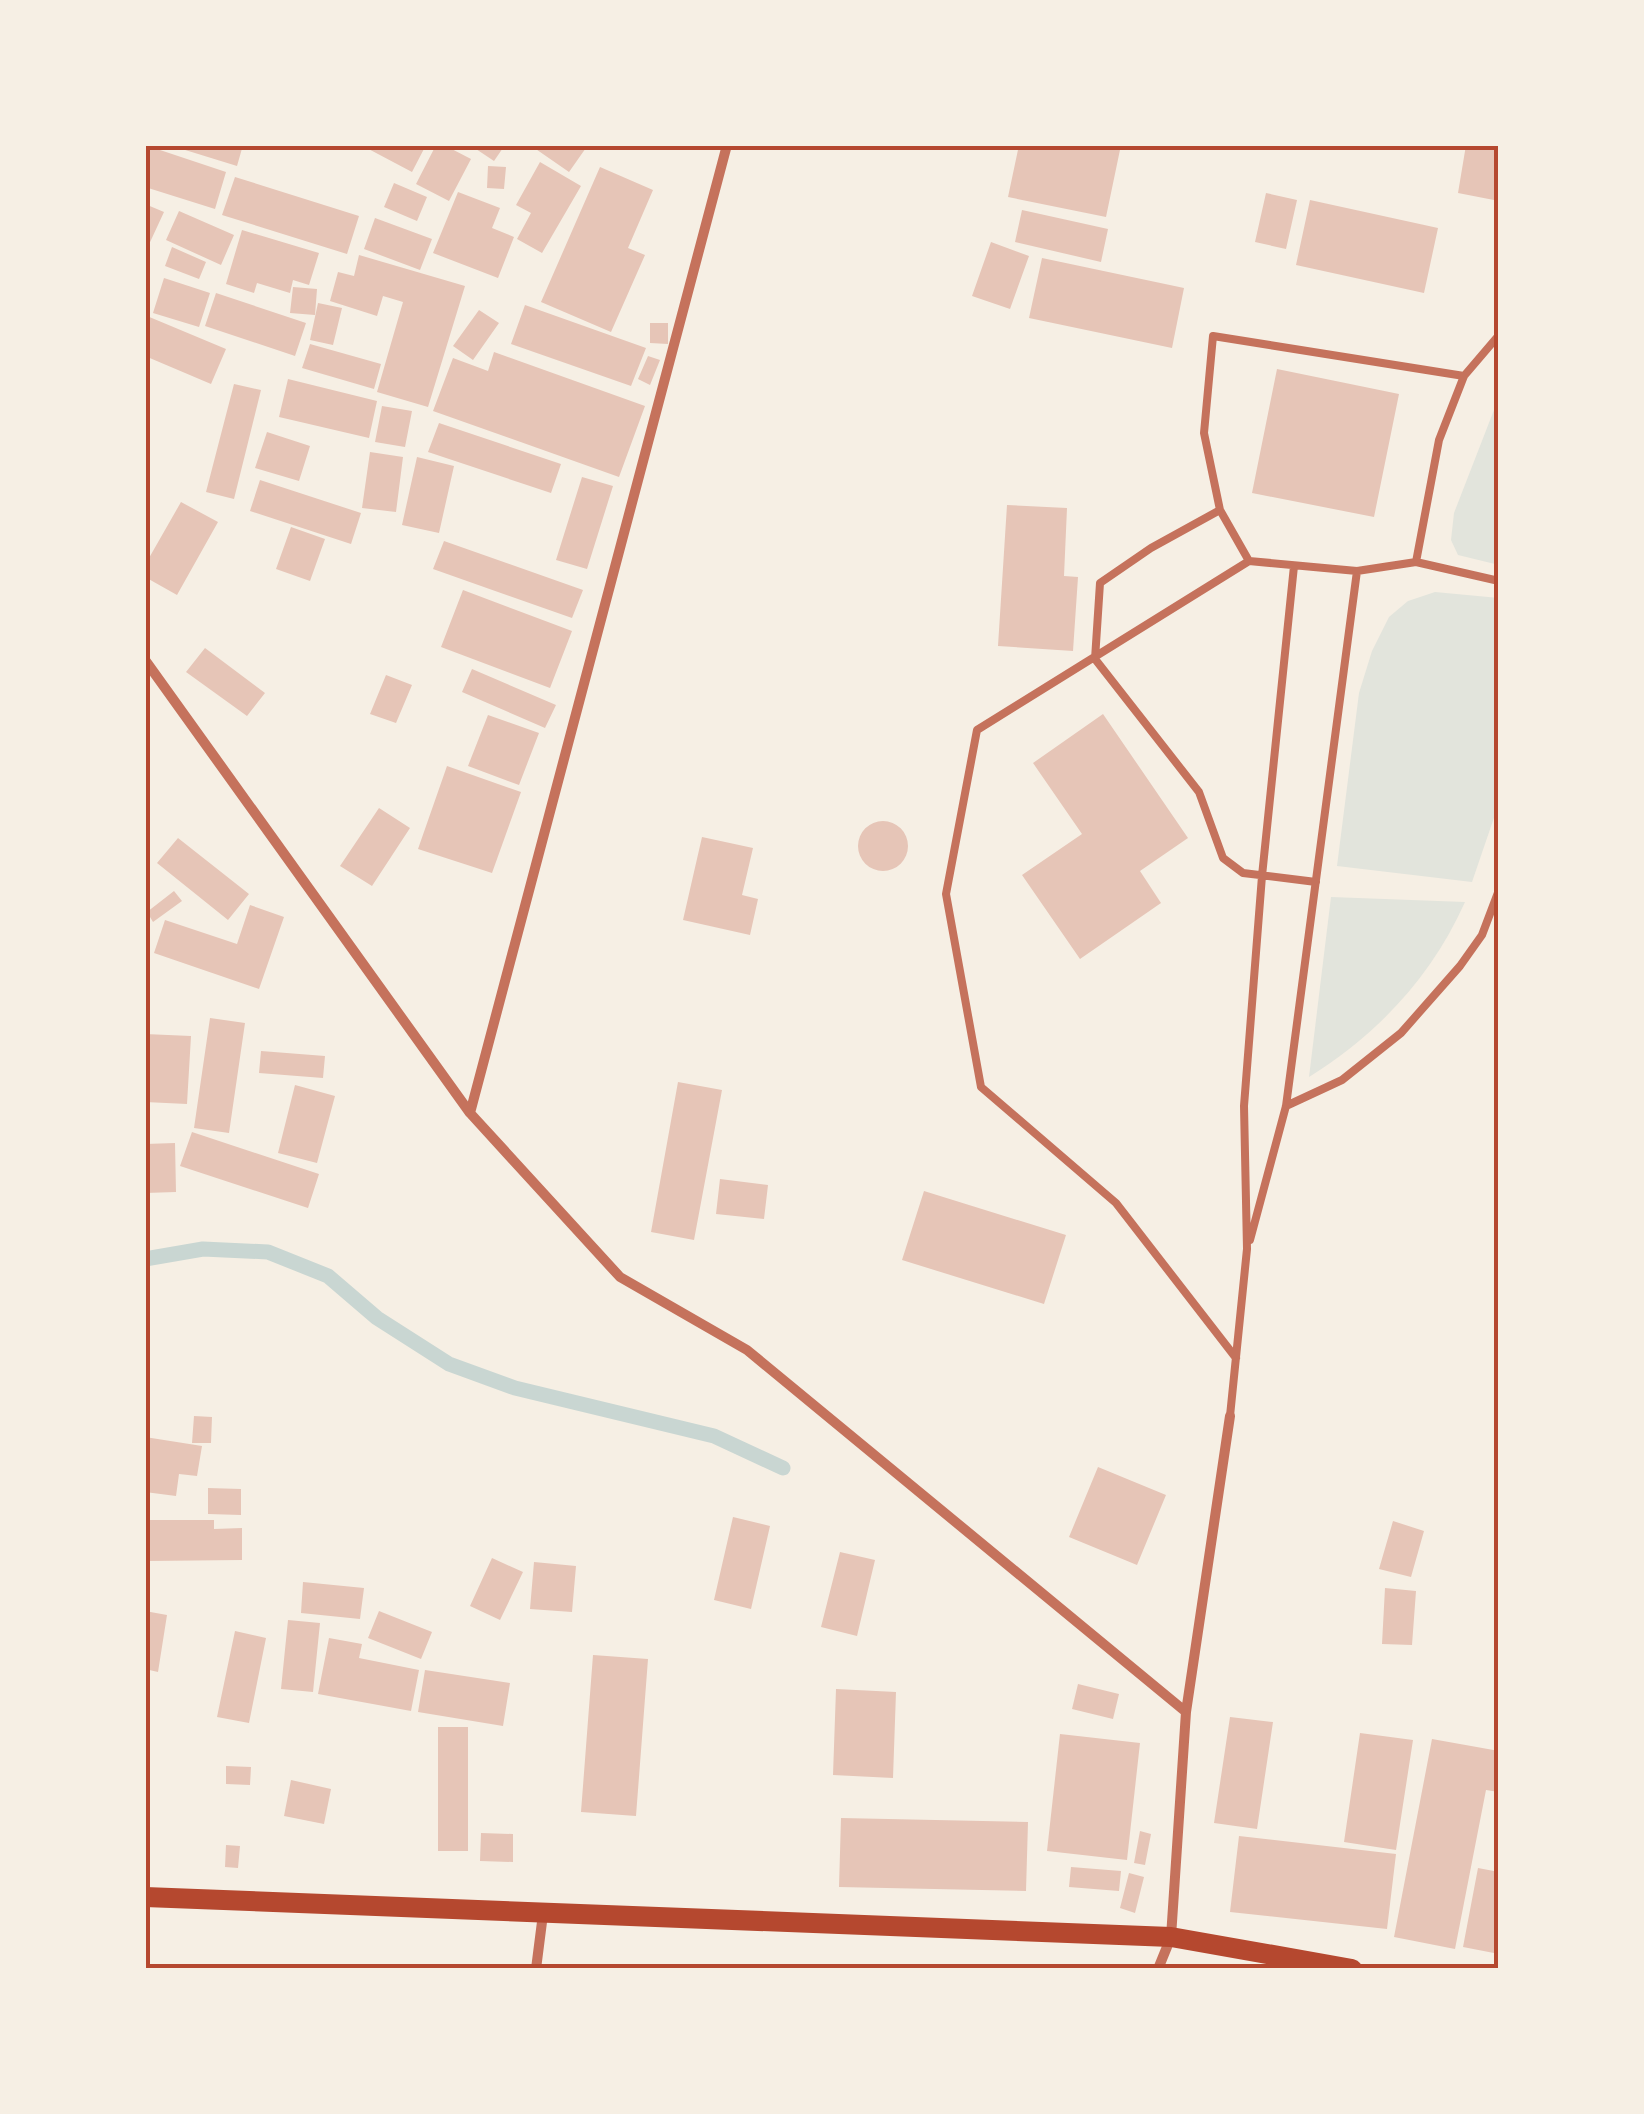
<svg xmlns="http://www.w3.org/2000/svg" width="1644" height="2114" viewBox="0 0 1644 2114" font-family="'Asap Condensed',sans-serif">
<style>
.green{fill:#e2e4dc}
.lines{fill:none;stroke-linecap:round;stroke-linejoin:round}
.stream{stroke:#c9d6d2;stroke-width:15}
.building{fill:#e6c5b7}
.service{stroke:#c5725c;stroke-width:8}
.minor{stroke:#c5725c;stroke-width:10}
.secondary{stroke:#b5482f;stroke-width:20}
.neatline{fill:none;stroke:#b5482f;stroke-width:4}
</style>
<rect width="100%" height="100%" fill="#f6efe4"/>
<path class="green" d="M 1499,397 L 1499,565 L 1458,555 L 1451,540 L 1454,513 Z
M 1435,592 L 1499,598 L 1499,803 L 1472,882 L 1337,866 L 1359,693 L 1372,651 L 1389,617 L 1408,601 Z
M 1331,897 L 1465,902 C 1432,976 1378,1034 1309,1077 Z"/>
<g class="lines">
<path class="stream" d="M 145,1259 L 203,1249 L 268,1252 L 328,1276 L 377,1318 L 449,1364 L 515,1388 L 714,1436 L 783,1468"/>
</g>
<path class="building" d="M 145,145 L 226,172 L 215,209 L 145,187 Z
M 169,145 L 243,145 L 237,166 Z
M 361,145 L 426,145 L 412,172 Z
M 436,145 L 444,145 L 471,159 L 449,201 L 416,184 Z
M 470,145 L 505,145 L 494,161 Z
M 530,145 L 588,145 L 569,172 Z
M 1019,145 L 1121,145 L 1106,217 L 1008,197 Z
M 1466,145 L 1499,145 L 1499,201 L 1458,193 Z
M 540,162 L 581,186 L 542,253 L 517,239 L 531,213 L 516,205 Z
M 488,166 L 506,167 L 504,189 L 487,188 Z
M 600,167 L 653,190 L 628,248 L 645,255 L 611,332 L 541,302 Z
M 235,177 L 359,216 L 347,254 L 222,215 Z
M 394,183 L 427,197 L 417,221 L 384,207 Z
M 458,192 L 500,208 L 492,228 L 514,237 L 498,278 L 433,253 Z
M 1266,193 L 1297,200 L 1286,249 L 1255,242 Z
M 1310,200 L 1438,228 L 1424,293 L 1296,265 Z
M 145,204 L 164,212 L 145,253 Z
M 1022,210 L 1108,229 L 1101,262 L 1015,242 Z
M 179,211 L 234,235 L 221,265 L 166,240 Z
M 375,218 L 432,239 L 420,270 L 364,249 Z
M 242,230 L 319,253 L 309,285 L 293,280 L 290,293 L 257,283 L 254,293 L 226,284 Z
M 991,242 L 1029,256 L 1010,309 L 972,296 Z
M 172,247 L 206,262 L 199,279 L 165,266 Z
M 359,255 L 465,286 L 428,407 L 377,392 L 403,302 L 383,296 L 377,316 L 330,301 L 338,272 L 354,276 Z
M 1042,258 L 1184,288 L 1172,348 L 1029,318 Z
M 164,278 L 210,293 L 199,327 L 153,313 Z
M 293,287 L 317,289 L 315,315 L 290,313 Z
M 216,293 L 306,323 L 295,356 L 205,326 Z
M 318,303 L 342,308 L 333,345 L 310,340 Z
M 525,305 L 646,348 L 631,386 L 511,344 Z
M 479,310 L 499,323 L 473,360 L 453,346 Z
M 147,316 L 226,349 L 211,384 L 145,356 Z
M 650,323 L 668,323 L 668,344 L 650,343 Z
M 310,344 L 381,364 L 374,389 L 302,368 Z
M 494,352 L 645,406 L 619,477 L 433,411 L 453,358 L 488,371 Z
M 648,356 L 660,360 L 650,385 L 638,379 Z
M 1277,369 L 1399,394 L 1374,517 L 1252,493 Z
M 288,379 L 377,401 L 369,438 L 279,417 Z
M 234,384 L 261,390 L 234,499 L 206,492 Z
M 382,406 L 412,411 L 405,447 L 375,442 Z
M 439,423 L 561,464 L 551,493 L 428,452 Z
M 267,432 L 310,446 L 299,481 L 255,468 Z
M 370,452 L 403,457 L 396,512 L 362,508 Z
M 417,457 L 454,466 L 439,533 L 402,525 Z
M 582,477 L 613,486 L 587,569 L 556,560 Z
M 260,480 L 361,513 L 351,544 L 250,511 Z
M 181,502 L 218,522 L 177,595 L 145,577 L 145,565 Z
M 1007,505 L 1067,508 L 1064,576 L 1078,577 L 1073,651 L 998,646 Z
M 291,527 L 325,539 L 310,581 L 276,569 Z
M 444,541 L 583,590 L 572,618 L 433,569 Z
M 463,590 L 572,631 L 550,688 L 441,647 Z
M 205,648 L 265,693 L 247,716 L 186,672 Z
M 472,669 L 556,705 L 545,728 L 462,692 Z
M 386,675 L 412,685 L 396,723 L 370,714 Z
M 1103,714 L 1188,838 L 1140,871 L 1161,903 L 1080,959 L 1022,875 L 1082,834 L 1033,763 Z
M 488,715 L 539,733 L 519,785 L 468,766 Z
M 447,766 L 521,792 L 492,873 L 418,849 Z
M 379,808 L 410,828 L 372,886 L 340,866 Z
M858 846a25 25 0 1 1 50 0a25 25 0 1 1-50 0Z
M 702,837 L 753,848 L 742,895 L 758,899 L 750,935 L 683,920 Z
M 178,838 L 249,894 L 228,920 L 157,863 Z
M 174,891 L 182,901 L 153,922 L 147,912 Z
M 250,905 L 284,917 L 259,989 L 154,953 L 165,920 L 237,944 Z
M 210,1018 L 245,1023 L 229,1133 L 194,1128 Z
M 145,1034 L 191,1036 L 187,1104 L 145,1102 Z
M 261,1051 L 325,1056 L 323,1078 L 259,1073 Z
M 678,1082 L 722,1090 L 694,1240 L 651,1232 Z
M 295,1085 L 335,1096 L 317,1163 L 278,1153 Z
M 192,1132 L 319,1174 L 308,1208 L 180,1166 Z
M 175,1143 L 176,1192 L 145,1193 L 145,1144 Z
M 720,1179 L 768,1185 L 764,1219 L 716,1214 Z
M 924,1191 L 1066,1235 L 1044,1304 L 902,1260 Z
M 194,1416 L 212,1417 L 211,1443 L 192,1443 Z
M 145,1437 L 202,1446 L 197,1476 L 179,1474 L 176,1496 L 145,1492 Z
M 1098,1467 L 1166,1495 L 1137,1565 L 1069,1537 Z
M 208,1488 L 241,1489 L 241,1515 L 208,1514 Z
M 733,1517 L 770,1526 L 751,1609 L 714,1600 Z
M 147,1520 L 214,1520 L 214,1529 L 242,1528 L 242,1560 L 148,1561 Z
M 1393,1521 L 1424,1531 L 1411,1577 L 1379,1569 Z
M 840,1552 L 875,1560 L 857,1636 L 821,1627 Z
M 492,1558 L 523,1572 L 500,1620 L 470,1606 Z
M 534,1562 L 576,1566 L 572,1612 L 530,1609 Z
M 303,1582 L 364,1588 L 360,1619 L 301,1613 Z
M 1385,1588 L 1416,1591 L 1412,1645 L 1382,1644 Z
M 145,1611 L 167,1615 L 158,1672 L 145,1669 Z
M 379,1611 L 432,1632 L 421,1659 L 368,1638 Z
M 288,1620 L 320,1623 L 313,1692 L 281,1689 Z
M 235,1631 L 266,1638 L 249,1723 L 217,1717 Z
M 329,1638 L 362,1644 L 359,1658 L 419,1670 L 411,1711 L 318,1694 Z
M 593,1655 L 648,1659 L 636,1816 L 581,1812 Z
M 425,1670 L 510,1683 L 503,1726 L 418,1712 Z
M 1078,1684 L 1119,1694 L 1113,1719 L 1072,1709 Z
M 836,1689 L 896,1692 L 893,1778 L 833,1775 Z
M 1230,1717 L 1273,1722 L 1257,1829 L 1214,1823 Z
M 438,1727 L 468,1727 L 468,1851 L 438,1851 Z
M 1360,1733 L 1413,1740 L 1396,1850 L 1344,1842 Z
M 1060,1734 L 1140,1743 L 1127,1860 L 1047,1851 Z
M 1432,1739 L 1499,1751 L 1499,1792 L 1486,1790 L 1455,1949 L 1394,1937 Z
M 226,1766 L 251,1767 L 250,1785 L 226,1784 Z
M 291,1780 L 331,1789 L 324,1824 L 284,1816 Z
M 841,1818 L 1028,1822 L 1026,1891 L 839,1887 Z
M 1140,1831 L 1151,1834 L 1145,1865 L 1134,1863 Z
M 481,1833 L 513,1834 L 513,1862 L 480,1861 Z
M 1239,1836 L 1396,1854 L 1387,1929 L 1230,1912 Z
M 226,1845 L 240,1846 L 238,1868 L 225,1867 Z
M 1071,1867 L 1121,1871 L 1119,1891 L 1069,1887 Z
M 1478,1868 L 1499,1872 L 1499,1954 L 1463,1947 Z
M 1129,1873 L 1144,1877 L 1135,1913 L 1120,1908 Z"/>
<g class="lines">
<path class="service" d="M 1220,510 L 1151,548 L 1100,583 L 1095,659 L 1199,792 L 1223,858 L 1243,873 L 1316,882
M 1249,561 L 1220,510 L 1204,433 L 1213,336 L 1464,376
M 1416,562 L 1439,440 L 1464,376 L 1499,335
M 1286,1106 L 1342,1080 L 1401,1033 L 1460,966 L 1482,935 L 1499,890
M 1250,1240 L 1286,1106 L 1357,571
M 1236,1358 L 1116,1203 L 981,1087 L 946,894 L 977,730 L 1249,561 L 1357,571 L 1416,562 L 1499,581
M 1230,1416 L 1247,1249 L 1244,1106 L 1262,876 L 1294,566"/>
<path class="minor" d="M 145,660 L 470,1113 L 620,1277 L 747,1350 L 1186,1712
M 470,1113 L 727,145
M 536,1969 L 543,1914
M 1158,1969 L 1171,1937 L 1186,1712 L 1230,1416"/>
<path class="secondary" d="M 145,1897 L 1171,1937 L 1352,1969"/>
</g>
<rect width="1644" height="2114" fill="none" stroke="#f6efe4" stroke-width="295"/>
<rect x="148" y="148" width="1348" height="1818" class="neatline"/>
</svg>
